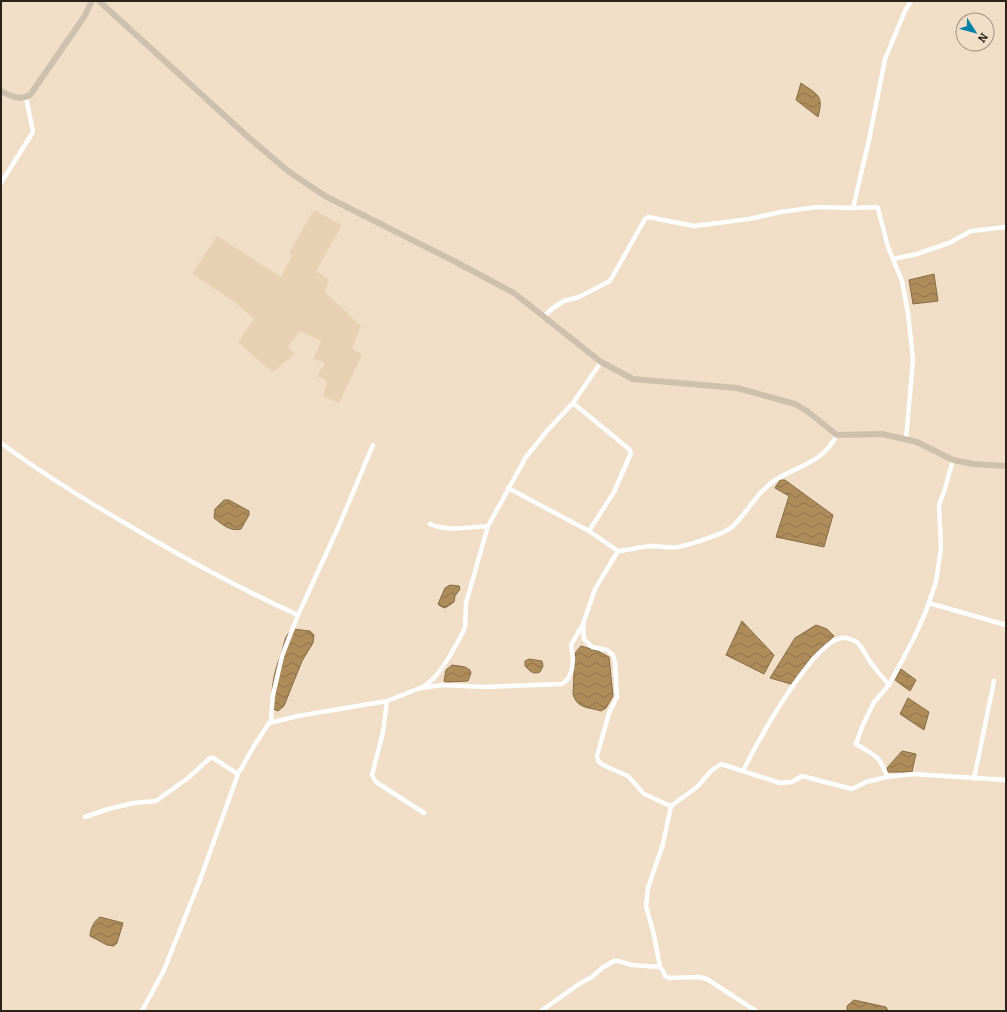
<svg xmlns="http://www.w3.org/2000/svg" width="1007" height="1012" viewBox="0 0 1007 1012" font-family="Bitter,serif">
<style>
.built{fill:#e8d1b3}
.water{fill:url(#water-waves);stroke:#866c46}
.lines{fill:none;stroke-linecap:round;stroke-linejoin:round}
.street{stroke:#fff;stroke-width:4.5}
.secondary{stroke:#cdc0ac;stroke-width:6}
</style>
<defs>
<pattern id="water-waves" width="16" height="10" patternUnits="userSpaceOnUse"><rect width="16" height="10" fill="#ae8c5a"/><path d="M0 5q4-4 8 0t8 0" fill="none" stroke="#8e724a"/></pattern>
</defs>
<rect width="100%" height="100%" fill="#f0dec6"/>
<path class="built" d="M 314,210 L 342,225 L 316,271 L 329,280 L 325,292 L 361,326 L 352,348 L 362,355 L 339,403 L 323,396 L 327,381 L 317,376 L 325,363 L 313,359 L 321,341 L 300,331 L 288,347 L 295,354 L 272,372 L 238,342 L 254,319 L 236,303 L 192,274 L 217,236 L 281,277 L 292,256 L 289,253 Z"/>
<path class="water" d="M 801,83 C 818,95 824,95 818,117 L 796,100 Z
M 934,274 L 938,301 L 913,304 L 909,280 Z
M 780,480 L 785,480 L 833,515 L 824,547 L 776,537 L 789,496 L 775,488 Z
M 224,500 L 229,500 L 249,511 L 249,515 L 241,529 C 230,532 222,524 214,518 L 215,509 Z
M 450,585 L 459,586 L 460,589 L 455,596 L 454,602 L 445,608 L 440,606 L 438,604 L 445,588 Z
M 742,621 L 774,655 L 764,674 L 726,655 Z
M 816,625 L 827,629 L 834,636 L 811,657 L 791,684 L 770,678 L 795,638 Z
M 293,629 L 310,631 L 314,635 L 313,643 L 302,661 L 284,706 L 278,711 L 273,709 C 270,690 274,672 281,654 C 285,643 283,637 293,629 Z
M 581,646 L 598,651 L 609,657 L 613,696 L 606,708 L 601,711 C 589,707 577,709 573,694 L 575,653 Z
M 529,659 L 542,661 L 543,666 L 540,672 C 533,675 530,671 525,666 L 525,661 Z
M 452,665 L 465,667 L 470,670 L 471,673 L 468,681 L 446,682 L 444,681 L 446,670 Z
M 901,669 L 916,680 L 910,691 L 895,680 Z
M 908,698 L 929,712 L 924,730 L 900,714 Z
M 902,751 L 916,754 L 912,772 L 888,772 L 887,768 Z
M 100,917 L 123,923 L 117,943 L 114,946 L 107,945 L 90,936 C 90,929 94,921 100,917 Z
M 854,1000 L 886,1007 L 888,1011 L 847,1011 L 847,1006 Z"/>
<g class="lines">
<path class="street" d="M 1,183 L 33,132 L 26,97
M 853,208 L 876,207 L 878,208 L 888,247 L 902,281 L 908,313 L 913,359 L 906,440
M 893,259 L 917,254 L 949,243 L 971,231 L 1006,227
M 543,317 L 553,308 L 564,301 L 579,297 L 610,281 L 645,219 L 648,217 L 694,226 L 749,219 L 781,212 L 817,207 L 853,208 L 869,140 L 885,59 L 905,11 L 911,1
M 573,403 L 629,449 L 631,453 L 614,492 L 589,531
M 1,443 C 40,472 82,498 123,522 C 180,556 238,588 298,615
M 508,488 L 589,531 L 618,551
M 430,524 C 448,532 469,527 488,526
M 929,603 L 1006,625
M 583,624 L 584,639 L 592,647 L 607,650 L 613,655 L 615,662 L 617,697 L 609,713 L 597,756 L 598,761 L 603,765 L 628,776 L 644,794 L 671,806
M 423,687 C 441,676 453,650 463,632 L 465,627 L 466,603 L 488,526 L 526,457 L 546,432 L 573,403 L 601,362
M 387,701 L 383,732 L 372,775 L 376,782 L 424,813
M 272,722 L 271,715 L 273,695 L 282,656 L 298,615 L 338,528 L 373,445
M 743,771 C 755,746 817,631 847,638 C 850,639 856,641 858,643 C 863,649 867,657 871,663 C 877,671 883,678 889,685
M 887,777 C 879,754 876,757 856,744 L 862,727 L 874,702 L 889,685 L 914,638 L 926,611 L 936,582 L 941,548 L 939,505 L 944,492 L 953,460
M 974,779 L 994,681
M 85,817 L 108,809 L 134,803 L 156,801 L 188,778 L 210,758 L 213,758 L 238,774
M 142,1011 L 164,970 L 200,880 L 238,774 L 254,746 L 269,723 L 298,716 L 387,701 L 420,688 L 443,685 L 485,687 L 562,684 L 568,679 L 572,669 L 573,658 L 571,645 L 583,624 L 595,589 L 618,551 C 629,550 640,547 651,546 C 660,546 669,548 678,547 C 689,545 724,534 732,527 C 749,511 756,492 777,479 C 802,464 822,463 837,435
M 541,1011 L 579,984 L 592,977 L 602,968 L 614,961 L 618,961 L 632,965 L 660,967
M 756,1011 L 707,979 L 699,977 L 669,978 L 665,976 L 663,971 L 660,967 L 654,935 L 646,906 L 648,888 L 663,844 L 671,806 L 697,787 L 712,770 L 721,764 L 780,783 L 792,782 L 802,776 L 852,789 L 866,782 L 887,777 L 914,774 L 1006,780"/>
<path class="secondary" d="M 99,1 L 247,136 L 288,171 L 325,196 L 454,261 L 514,293 L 601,362 L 633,379 L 737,388 L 795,404 L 807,411 L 837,435 L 882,434 L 917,442 L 953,460 L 973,464 L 1006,466
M 1,91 C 11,96 19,101 30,95 L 84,17 L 92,1"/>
</g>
<rect width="1007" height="1012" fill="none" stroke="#282219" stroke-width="4"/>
<g transform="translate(975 32) rotate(126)"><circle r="19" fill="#f0dec6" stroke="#a09381"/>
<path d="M0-3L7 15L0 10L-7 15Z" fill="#0082a6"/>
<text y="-6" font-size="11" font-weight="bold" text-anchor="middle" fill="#282219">N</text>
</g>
</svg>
